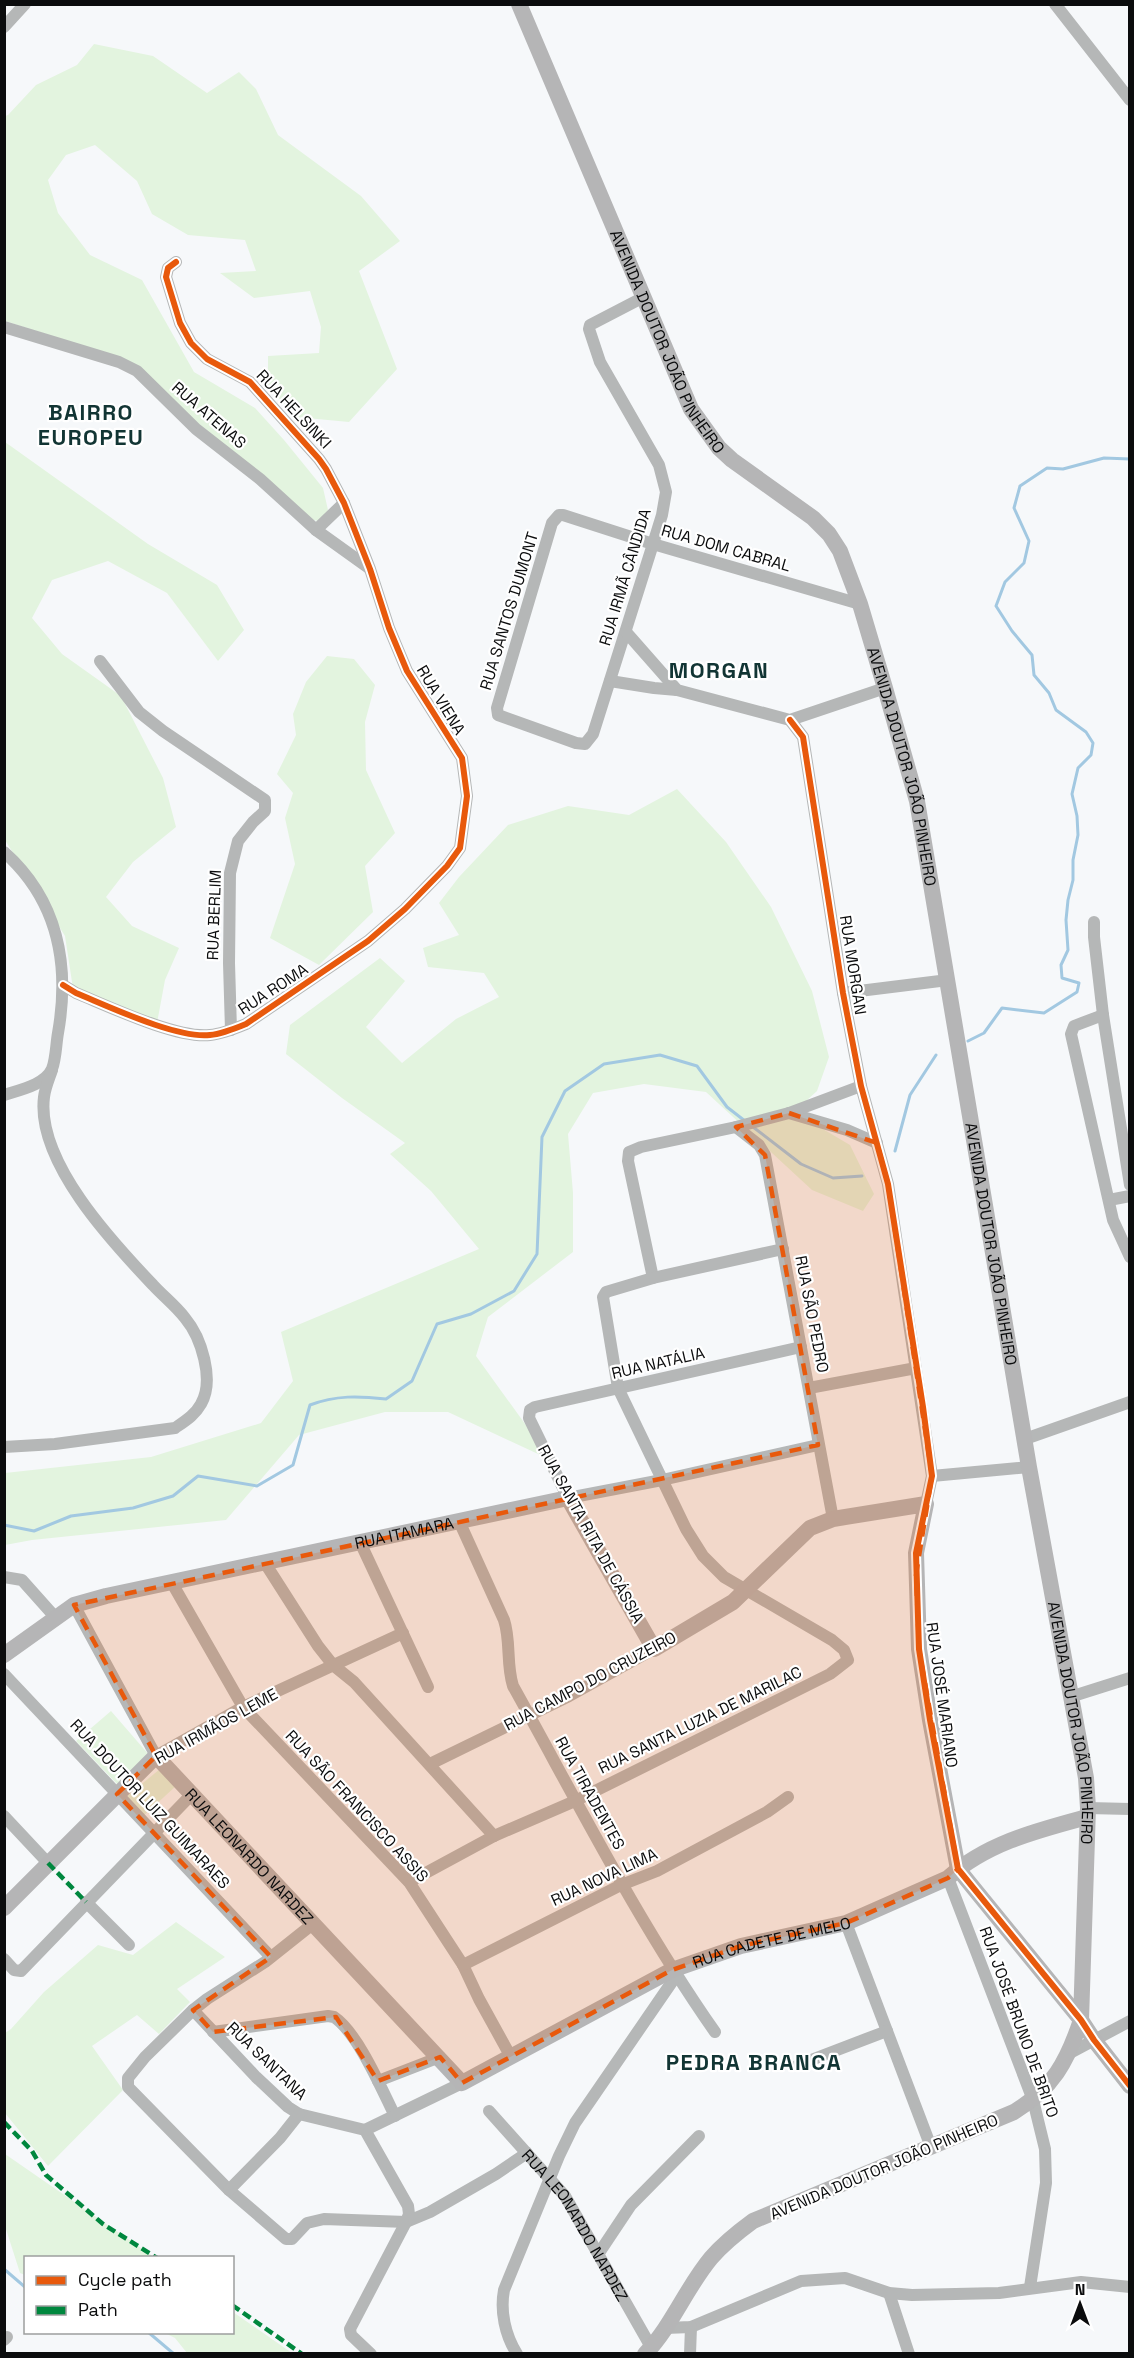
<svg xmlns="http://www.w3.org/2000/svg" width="1134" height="2358" viewBox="0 0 1134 2358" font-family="'Space Grotesk',sans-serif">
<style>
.green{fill:#e3f4df}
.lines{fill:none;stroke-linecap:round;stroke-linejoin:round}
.stream{stroke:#a2c8e1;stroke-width:3}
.street{stroke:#b5b7b7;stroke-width:12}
.secondary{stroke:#b5b5b6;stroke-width:16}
.quiet{stroke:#00873e;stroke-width:4.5;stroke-dasharray:9 4.5;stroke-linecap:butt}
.cycleway-casing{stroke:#fff;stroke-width:10}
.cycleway{stroke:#e8590c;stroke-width:6}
.marked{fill:#e8590c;fill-opacity:0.2;stroke:#e8590c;stroke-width:4.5;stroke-dasharray:12 8;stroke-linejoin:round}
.labels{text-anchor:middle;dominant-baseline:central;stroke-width:4.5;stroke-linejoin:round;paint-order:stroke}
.street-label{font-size:16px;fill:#0b0c0d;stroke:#fff}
.district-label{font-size:22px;font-weight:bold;letter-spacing:1.5px;fill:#123534;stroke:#fff}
</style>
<rect width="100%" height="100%" fill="#f6f8fa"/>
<path class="green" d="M 94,44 L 153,56 L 207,93 L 239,72 L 256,89 L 278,135 L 361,196 L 400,241 L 359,271 L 397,369 L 349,422 L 296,417 L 268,386 L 268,356 L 319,353 L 321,327 L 310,291 L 254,298 L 220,273 L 256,271 L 245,240 L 188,235 L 152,214 L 137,181 L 95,145 L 66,155 L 48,180 L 58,213 L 90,255 L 142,280 L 194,372 L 255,408 L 284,440 L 323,488 L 328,510 L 322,522 L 302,517 L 121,358 L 5,321 L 5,116 L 8,115 L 36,85 L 77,65 Z
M 5,442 L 148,544 L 217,585 L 244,630 L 218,661 L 167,593 L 108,561 L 52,580 L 32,618 L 62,654 L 121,696 L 163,778 L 176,827 L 133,862 L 106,897 L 132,926 L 179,948 L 165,980 L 157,1023 L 74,995 L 65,936 L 5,840 Z
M 327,656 L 354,659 L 375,685 L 365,722 L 366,770 L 395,833 L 365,866 L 373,912 L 319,965 L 270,938 L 295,864 L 285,818 L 293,793 L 277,774 L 296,735 L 293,714 L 306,682 Z
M 677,789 L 726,842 L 771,907 L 812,991 L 829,1057 L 817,1091 L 794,1112 L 850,1145 L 874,1194 L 863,1211 L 812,1190 L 706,1092 L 644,1084 L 593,1093 L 568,1134 L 573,1193 L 573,1252 L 488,1317 L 476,1356 L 551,1460 L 448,1412 L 385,1412 L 299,1435 L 226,1520 L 32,1540 L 5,1545 L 5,1473 L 151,1457 L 261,1423 L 293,1381 L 281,1332 L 479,1249 L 431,1191 L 390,1154 L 405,1143 L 342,1098 L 286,1054 L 290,1025 L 380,958 L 405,981 L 366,1027 L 402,1063 L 456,1019 L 499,997 L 484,973 L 428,967 L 423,948 L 459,935 L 439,903 L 459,877 L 508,825 L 568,806 L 629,815 Z
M 111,1711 L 150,1756 L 117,1784 L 76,1741 Z
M 160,1769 L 176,1786 L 141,1818 L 126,1797 Z
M 176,1922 L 225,1957 L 177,1989 L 190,2002 L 159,2034 L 137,2015 L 92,2046 L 123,2090 L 48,2166 L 5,2113 L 5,2033 L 11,2029 L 44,1992 L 98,1945 L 133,1955 Z
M 5,2154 L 154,2257 L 26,2258 L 25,2275 L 20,2273 L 5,2226 Z
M 233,2312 L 292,2353 L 187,2353 L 175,2338 L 165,2333 L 232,2332 Z"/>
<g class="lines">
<path class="stream" d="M 968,1041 L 984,1033 L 1002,1008 L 1044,1013 L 1077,992 L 1079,983 L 1062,978 L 1061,965 L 1068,950 L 1066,920 L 1068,900 L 1073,880 L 1073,860 L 1078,835 L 1077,816 L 1072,794 L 1078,768 L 1091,755 L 1093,743 L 1086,732 L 1056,710 L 1049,693 L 1034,675 L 1032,655 L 1012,631 L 996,606 L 1005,582 L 1024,563 L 1029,541 L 1014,508 L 1020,486 L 1047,468 L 1063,469 L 1104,458 L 1130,459
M 753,1127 L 801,1164 L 833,1178 L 862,1176
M 895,1151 L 910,1095 L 936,1055
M 4,1525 L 34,1531 L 71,1516 L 133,1508 L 173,1496 L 198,1476 L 257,1486 L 293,1465 L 310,1405 C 336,1395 359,1396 386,1399 L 412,1381 L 437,1324 L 471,1314 L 514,1291 L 537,1254 L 542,1137 L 565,1091 L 604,1064 L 660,1055 L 697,1066 L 727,1107 L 745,1121
M 4,2269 L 26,2288
M 148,2332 L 174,2354"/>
<g class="street">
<path d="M 1055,4 L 1130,100"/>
<path d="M 4,27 L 25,4"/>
<path d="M 642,298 L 590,325 L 589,329 L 600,362 L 659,465 L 666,492 L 662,515 L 653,544 L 593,734 L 585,744 L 576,743 L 498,715 L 497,708 L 552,523 L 559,515 L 563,515 L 653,544 L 860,604"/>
<path d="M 4,327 L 119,362 L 137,371 L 196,429 L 260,479 L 316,530 L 369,568"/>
<path d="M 316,530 L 344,503"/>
<path d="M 626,632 L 677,690 L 790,720 L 885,688"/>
<path d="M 100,661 L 139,712 L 163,731 L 265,800 L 265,811 L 253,822 L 238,841 L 230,873 L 229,963 L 231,1030"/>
<path d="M 610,681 L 654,688 L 677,690"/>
<path d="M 790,720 L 803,737 L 843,993 L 861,1086 L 888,1184 L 932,1476 L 926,1504"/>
<path d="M 4,852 C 58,900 70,965 58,1033 C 56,1044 56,1059 52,1069 C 45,1085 19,1090 4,1095"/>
<path d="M 1094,922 L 1094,937 L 1103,1015 L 1130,1185"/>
<path d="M 63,985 L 76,993 C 108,1006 177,1039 210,1035 C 222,1034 234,1029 246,1024 L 368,941 L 405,909 L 447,866 L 460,848 L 467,796 L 462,758 L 407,671 L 389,628 L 370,569 L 344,503 L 326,469 L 319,459 L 250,382 L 207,359 L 191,343 L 180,323 L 166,277 L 168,268 L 176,262"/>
<path d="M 843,993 L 948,980"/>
<path d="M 1103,1015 L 1074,1026 L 1071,1034 L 1113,1220 L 1130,1257"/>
<path d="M 789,1113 L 847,1130 L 877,1143"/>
<path d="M 736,1127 L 759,1145 L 765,1155 L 833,1519"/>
<path d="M 1109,1200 L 1130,1196"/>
<path d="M 653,1278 L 628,1161 L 629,1152 L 641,1147 L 736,1127 L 789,1113 L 861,1086"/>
<path d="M 801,1347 L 535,1407 L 530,1410 L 529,1418 L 568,1498 L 662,1480 L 818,1445"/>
<path d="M 809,1388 L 916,1368"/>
<path d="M 1025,1439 L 1130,1402"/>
<path d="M 4,1447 L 55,1444 L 175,1428 C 185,1421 195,1415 201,1404 C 215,1380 201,1337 185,1318 C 176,1306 163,1296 153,1285 C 112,1242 36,1161 44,1097 C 45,1088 49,1079 52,1070"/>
<path d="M 932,1476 L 1029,1467"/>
<path d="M 459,1521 L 504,1620 C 511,1641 506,1664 513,1686 C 578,1803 638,1922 715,2032"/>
<path d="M 360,1542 L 428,1687"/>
<path d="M 265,1563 L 318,1646 L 333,1665 L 354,1682 L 494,1836"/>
<path d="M 4,1577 L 22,1580 L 55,1617"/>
<path d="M 172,1583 L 243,1707 L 409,1882 L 463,1965 L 479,1999 L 511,2057"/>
<path d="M 74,1605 L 156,1756 L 243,1707 L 403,1633"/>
<path d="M 4,1674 L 270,1956"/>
<path d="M 1070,1697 L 1130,1678"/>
<path d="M 430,1764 L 569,1696 L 654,1649"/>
<path d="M 1088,1808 L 1130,1809"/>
<path d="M 4,1816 L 48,1863"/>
<path d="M 948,1878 L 1033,2100 L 1045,2149 L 1046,2183 L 1030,2287"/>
<path d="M 409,1882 L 494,1836 L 575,1801 L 830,1674 L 848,1660 L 844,1650 L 832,1640 L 724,1577 L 703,1556 L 686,1529 L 618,1388 L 603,1297 L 606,1292 L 653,1278 L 783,1249"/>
<path d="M 86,1902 L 129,1945"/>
<path d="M 314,1923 L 265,1962 L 207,1999 L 193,2010 L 145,2057 L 128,2078 L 128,2087 L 229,2190 L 286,2239 L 292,2239 L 307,2223 L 324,2219 L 406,2222 L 430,2212 L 496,2174 L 527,2153"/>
<path d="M 846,1923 L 931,2147"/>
<path d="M 4,1959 L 14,1970 L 21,1971 L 193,1793"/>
<path d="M 463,1965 L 621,1885 L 657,1871 L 767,1812 L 788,1797"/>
<path d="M 193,2010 L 256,2077 L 288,2107 L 299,2114 L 365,2130 L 408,2206 L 409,2214 L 406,2222 L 350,2329 L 351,2335 L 371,2354"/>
<path d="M 213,2032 L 328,2016 L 334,2017 C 358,2033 382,2090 395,2116"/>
<path d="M 1070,2053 L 1130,2021"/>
<path d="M 798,2065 L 887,2031"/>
<path d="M 378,2081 L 440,2057"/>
<path id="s1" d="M 489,2111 L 565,2196 L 651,2347"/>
<path d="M 365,2130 L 462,2083"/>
<path d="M 229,2190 L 280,2138 L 299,2114"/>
<path d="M 599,2253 L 631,2205 L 699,2136"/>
<path d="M 889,2293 L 909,2354"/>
<path d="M 665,2328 L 691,2327 L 801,2281 L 845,2278 L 889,2293 L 912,2295 L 999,2293 L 1081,2282 L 1130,2287"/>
<path d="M 4,2340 L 7,2337"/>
<path d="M 517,2354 C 505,2335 500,2311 504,2290 L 559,2156 L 575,2123 L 676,1976"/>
<path d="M 690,2354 L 691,2327"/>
</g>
<g class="secondary">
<path id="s2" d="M 519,4 L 691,409 L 719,448 L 732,460 L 813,518 L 829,534 L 840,551 L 860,604 L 885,688 L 917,801 L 1029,1467 L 1086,1778 L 1088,1808 L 1081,2020 C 1067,2062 1053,2088 1014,2112 L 753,2221 C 738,2232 723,2244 711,2258 C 686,2288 672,2326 645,2354"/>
<path id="s3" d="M 4,1655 L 74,1605 L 106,1596 L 568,1498 L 654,1649 L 733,1602 L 810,1528 L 833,1519 L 926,1504 L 916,1553 L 919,1649 L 930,1720 L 958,1869 L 1081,2020 L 1094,2040 L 1130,2086"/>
<path id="s4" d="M 4,1908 L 156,1756 L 462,2083 L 672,1970 L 741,1946 L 846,1923 L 948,1878 C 986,1843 1039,1830 1087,1817"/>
</g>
<path class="quiet" d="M 48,1863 L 86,1902
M 4,2122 L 32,2151 L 46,2175 L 103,2224 L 157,2258
M 232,2305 L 302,2354"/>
<defs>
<path id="cycleway" d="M 790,720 L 803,737 L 843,993 L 861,1086 L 888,1184 L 923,1407 L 932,1476 L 916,1553 L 919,1649 L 930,1720 L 958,1869 L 1081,2020 L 1094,2040 L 1130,2086
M 63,985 L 76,993 C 108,1006 177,1039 210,1035 C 222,1034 234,1029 246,1024 L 368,941 L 405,909 L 447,866 L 460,848 L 467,796 L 462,758 L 407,671 L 389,628 L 370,569 L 344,503 L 326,469 L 319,459 L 250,382 L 207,359 L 191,343 L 180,323 L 166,277 L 168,268 L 176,262"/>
</defs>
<use href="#cycleway" class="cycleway-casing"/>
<use href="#cycleway" class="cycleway"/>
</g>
<path class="marked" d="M 789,1113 L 877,1143 L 888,1184 L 932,1476 L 916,1575 L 919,1649 L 958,1869 L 948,1878 L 846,1923 L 741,1946 L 672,1970 L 462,2083 L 440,2057 L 378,2081 L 336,2017 L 213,2032 L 193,2010 L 271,1957 L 117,1794 L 156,1756 L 74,1605 L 818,1445 L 765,1155 L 736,1127 Z"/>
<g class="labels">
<g class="street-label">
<text stroke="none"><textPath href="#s2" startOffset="369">AVENIDA DOUTOR JOÃO PINHEIRO</textPath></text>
<text transform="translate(294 409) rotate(47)">RUA HELSINKI</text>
<text transform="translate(209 415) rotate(41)">RUA ATENAS</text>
<text transform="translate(726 548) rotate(16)">RUA DOM CABRAL</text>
<text transform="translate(625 577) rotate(-73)">RUA IRMÃ CÂNDIDA</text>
<text transform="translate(509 611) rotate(-73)">RUA SANTOS DUMONT</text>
<text transform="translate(441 700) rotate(59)">RUA VIENA</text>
<text stroke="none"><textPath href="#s2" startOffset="873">AVENIDA DOUTOR JOÃO PINHEIRO</textPath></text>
<text transform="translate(214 915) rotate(-88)">RUA BERLIM</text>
<text transform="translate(853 965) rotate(81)">RUA MORGAN</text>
<text transform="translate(273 989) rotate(-33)">RUA ROMA</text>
<text stroke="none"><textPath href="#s2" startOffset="1359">AVENIDA DOUTOR JOÃO PINHEIRO</textPath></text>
<text transform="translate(812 1314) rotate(79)">RUA SÃO PEDRO</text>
<text transform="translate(658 1363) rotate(-13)">RUA NATÁLIA</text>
<text stroke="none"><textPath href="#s3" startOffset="424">RUA ITAMARA</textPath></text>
<text transform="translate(591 1534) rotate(61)">RUA SANTA RITA DE CÁSSIA</text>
<text transform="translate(590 1681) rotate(-28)">RUA CAMPO DO CRUZEIRO</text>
<text transform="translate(942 1695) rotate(82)">RUA JOSÉ MARIANO</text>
<text transform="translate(700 1720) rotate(-26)">RUA SANTA LUZIA DE MARILAC</text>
<text stroke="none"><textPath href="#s2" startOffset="1845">AVENIDA DOUTOR JOÃO PINHEIRO</textPath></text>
<text transform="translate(216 1726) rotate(-29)">RUA IRMÃOS LEME</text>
<text transform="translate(590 1793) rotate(61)">RUA TIRADENTES</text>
<text transform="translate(150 1804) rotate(47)">RUA DOUTOR LUIZ GUIMARAES</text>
<text transform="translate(357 1806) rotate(47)">RUA SÃO FRANCISCO ASSIS</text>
<text stroke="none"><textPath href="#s4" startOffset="352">RUA LEONARDO NARDEZ</textPath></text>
<text transform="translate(604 1877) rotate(-25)">RUA NOVA LIMA</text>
<text stroke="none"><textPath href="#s4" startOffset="1005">RUA CADETE DE MELO</textPath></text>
<text transform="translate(1019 2022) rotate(70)">RUA JOSÉ BRUNO DE BRITO</text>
<text transform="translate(267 2061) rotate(44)">RUA SANTANA</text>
<text transform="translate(884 2167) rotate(-23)">AVENIDA DOUTOR JOÃO PINHEIRO</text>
<text stroke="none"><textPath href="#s1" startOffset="144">RUA LEONARDO NARDEZ</textPath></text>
</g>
<g class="district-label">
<text x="91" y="412">BAIRRO<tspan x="91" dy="25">EUROPEU</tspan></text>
<text x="719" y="670">MORGAN</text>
<text x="754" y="2062">PEDRA BRANCA</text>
</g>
</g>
<rect width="1134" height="2358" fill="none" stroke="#0b0c0d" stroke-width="12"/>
<rect x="24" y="2256" width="210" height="78" fill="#ffffff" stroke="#9d9e9e" stroke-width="1.5"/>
<rect x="36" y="2276" width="30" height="9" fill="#e8590c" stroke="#9d9e9e" stroke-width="1.5"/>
<text x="78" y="2286" font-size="18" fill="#0b0c0d">Cycle path</text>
<rect x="36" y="2306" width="30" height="9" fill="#00873e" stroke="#9d9e9e" stroke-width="1.5"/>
<text x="78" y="2316" font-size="18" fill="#0b0c0d">Path</text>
<g transform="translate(1080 2304)" stroke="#ffffff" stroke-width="4.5" paint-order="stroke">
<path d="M0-4.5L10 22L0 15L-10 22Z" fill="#0b0c0d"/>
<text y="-9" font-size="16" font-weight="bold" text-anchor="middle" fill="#0b0c0d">N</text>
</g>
</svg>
